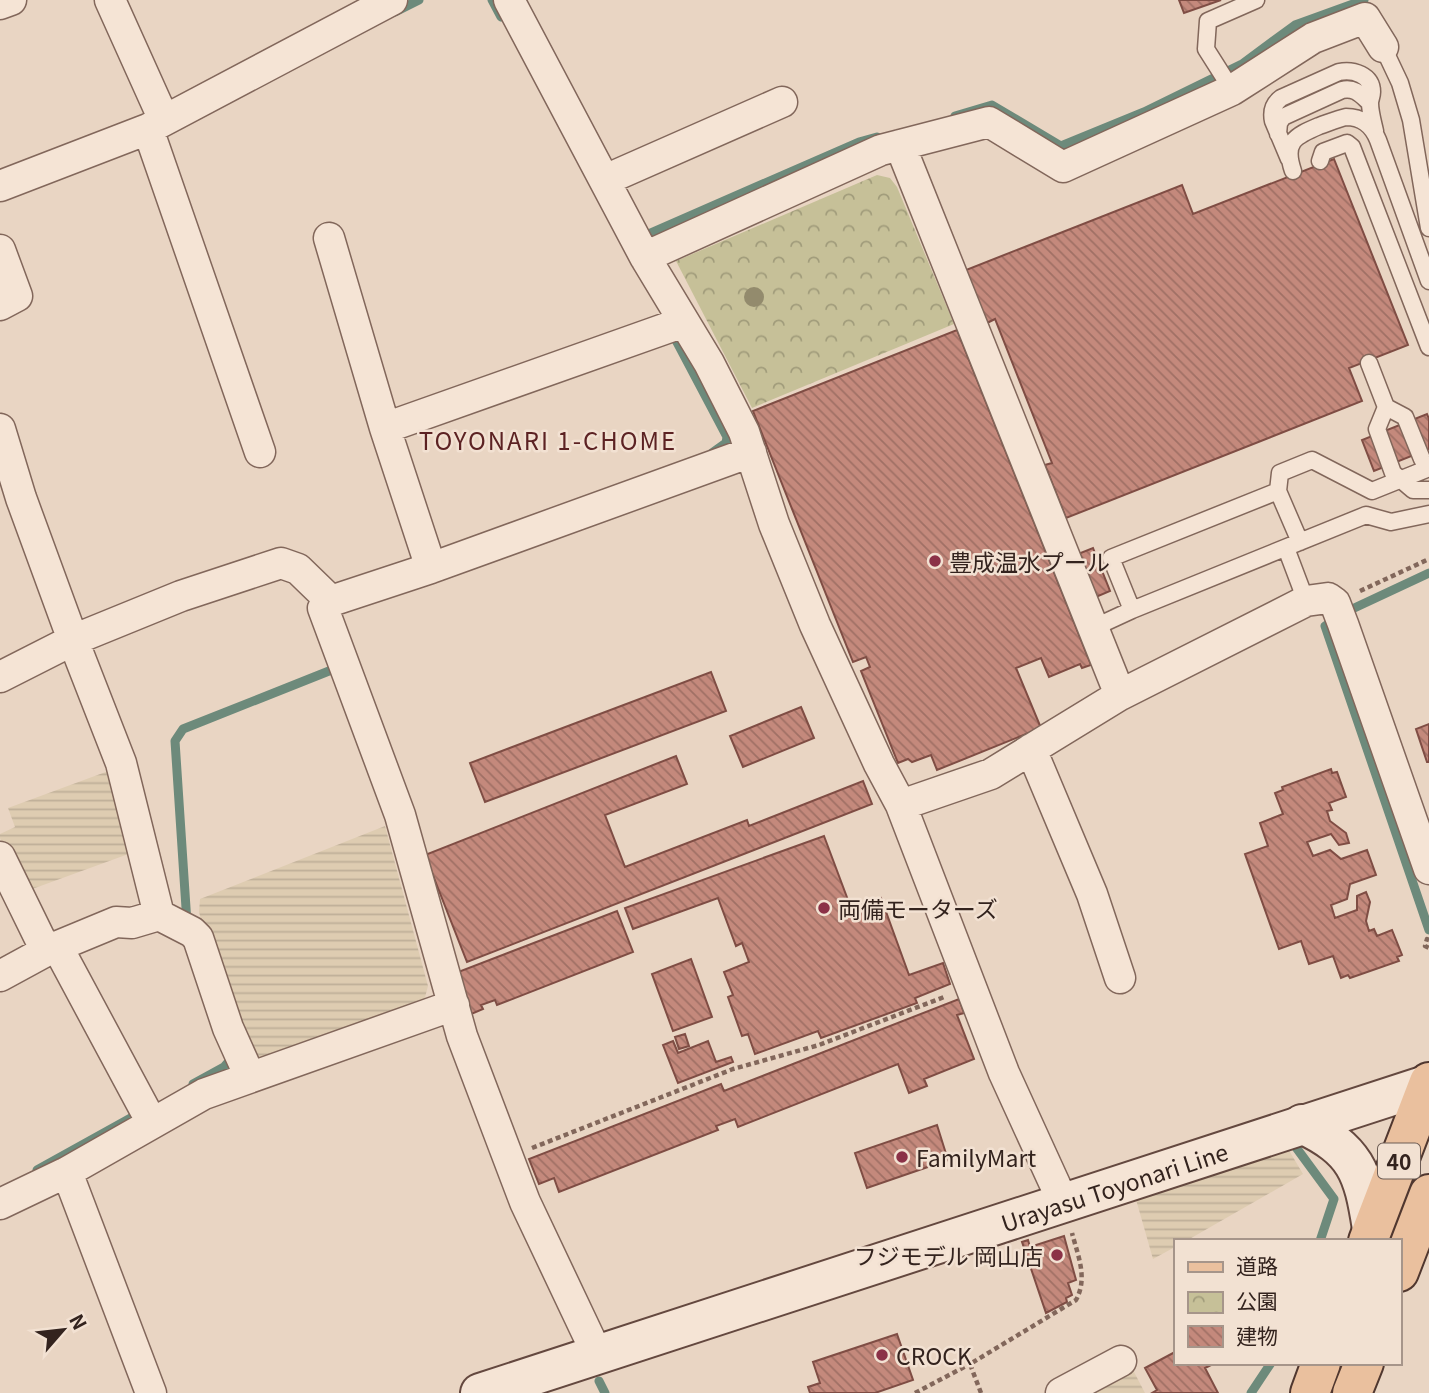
<svg xmlns="http://www.w3.org/2000/svg" width="1429" height="1393" viewBox="0 0 1429 1393" font-family="Georgia,'Noto Sans JP',serif">
<style>
.farmland{fill:url(#farmland-rules)}
.park{fill:url(#park-crowns)}
.lines{fill:none;stroke-linecap:round;stroke-linejoin:round}
.stream{stroke:#6d8a7b;stroke-width:9}
.building{fill:url(#building-back-hatch);stroke:#7f4d44;stroke-width:2}
.lane-casing{stroke:#82675b;stroke-width:19}
.street-casing{stroke:#82675b;stroke-width:33}
.secondary-casing{stroke:#64483f;stroke-width:42}
.primary-casing{stroke:#50372f;stroke-width:42}
.path{stroke:#82675b;stroke-width:4.5;stroke-dasharray:5 3.5;stroke-linecap:butt}
.lane{stroke:#f5e4d5;stroke-width:16}
.street{stroke:#f5e4d5;stroke-width:30}
.secondary{stroke:#f5e4d5;stroke-width:38}
.primary{stroke:#eac09e;stroke-width:38}
.tree{fill:#938b6d}
.poi-dot{fill:#8b3147;stroke:#f2e1d2;stroke-width:2.5}
.labels{text-anchor:middle;dominant-baseline:central;stroke-width:5;stroke-linejoin:round;paint-order:stroke}
.shield{fill:#f2e1d2;stroke:#6c5c54;stroke-width:2}
.shield-label{font-size:21px;font-weight:bold;fill:#33231e}
.poi-label{font-size:23px;fill:#33231e;stroke:#f2e1d2;text-anchor:start}
.street-label{font-size:23px;fill:#33231e;stroke:#f2e1d2}
.neighbourhood-label{font-size:24px;letter-spacing:2px;fill:#5c2223;stroke:#f2e1d2}
</style>
<defs>
<pattern id="farmland-rules" width="6" height="5" patternUnits="userSpaceOnUse" patternTransform="scale(1.75)"><rect width="6" height="5" fill="#deccb1"/><path d="M0 2.5h6" fill="none" stroke="#bfaf98"/></pattern>
<pattern id="park-crowns" width="20" height="18" patternUnits="userSpaceOnUse" patternTransform="scale(1.75)"><rect width="20" height="18" fill="#c6c098"/><path d="M2 6a3 3 0 1 1 6 0M12 15a3 3 0 1 1 6 0" fill="none" stroke="#a19c7b"/></pattern>
<pattern id="building-back-hatch" width="6" height="6" patternUnits="userSpaceOnUse" patternTransform="scale(1.75)"><rect width="6" height="6" fill="#c4897c"/><path d="M-1 5l2 2M0 0l6 6M5-1l2 2" fill="none" stroke="#a07065"/></pattern>
</defs>
<rect width="100%" height="100%" fill="#e9d5c3"/>
<path class="farmland" d="M 111,770 L 134,852 L 24,892 L 0,838 L 0,834 L 15,827 L 8,808 Z
M 385,826 L 428,986 L 424,1001 L 262,1060 L 253,1058 L 210,954 L 199,912 L 200,899 Z
M 1287,1147 L 1303,1174 L 1186,1241 L 1175,1241 L 1175,1247 L 1153,1259 L 1135,1196 Z
M 1133,1370 L 1145,1393 L 1089,1393 Z"/>
<path class="park" d="M 877,175 L 890,178 L 897,187 L 954,324 L 752,408 L 676,261 Z"/>
<g class="lines">
<path class="stream" d="M 492,0 L 501,17
M 395,12 L 419,0
M 955,116 L 992,105 L 1061,146 L 1144,112 L 1242,64 L 1295,25 L 1364,0
M 639,238 L 859,142 L 877,137
M 671,331 L 727,437 L 726,443 L 712,453
M 1429,573 L 1350,610 L 1325,626 L 1429,930
M 187,923 L 175,741 L 183,729 L 334,669
M 193,1084 L 224,1067 L 231,1059 L 230,1056
M 1295,1146 L 1334,1199 L 1320,1241
M 37,1170 L 138,1114
M 599,1381 L 605,1393
M 1251,1393 L 1271,1363"/>
</g>
<path class="building" d="M 1179,0 L 1221,0 L 1184,13 Z
M 1334,159 L 1408,345 L 1349,368 L 1362,401 L 1066,518 L 1045,465 L 1052,463 L 995,319 L 987,323 L 966,270 L 1182,185 L 1193,214 Z
M 957,330 L 1091,665 L 1082,668 L 1080,664 L 1049,677 L 1041,658 L 1016,668 L 1041,728 L 937,770 L 931,755 L 912,762 L 908,759 L 898,763 L 861,671 L 870,667 L 866,657 L 853,662 L 753,411 Z
M 1427,414 L 1429,419 L 1429,449 L 1374,471 L 1362,440 Z
M 1093,548 L 1110,591 L 1096,597 L 1078,554 Z
M 711,672 L 726,711 L 485,802 L 470,763 Z
M 801,707 L 814,738 L 743,767 L 730,736 Z
M 1429,724 L 1429,762 L 1427,762 L 1416,729 Z
M 676,756 L 687,784 L 605,815 L 625,867 L 747,820 L 749,826 L 863,781 L 872,804 L 467,962 L 425,855 Z
M 1331,769 L 1332,773 L 1337,772 L 1346,797 L 1329,803 L 1332,810 L 1327,811 L 1330,821 L 1346,833 L 1349,843 L 1339,845 L 1331,834 L 1307,842 L 1313,856 L 1330,850 L 1341,859 L 1367,850 L 1376,875 L 1350,884 L 1347,899 L 1331,905 L 1335,918 L 1357,910 L 1357,896 L 1366,892 L 1370,902 L 1366,921 L 1369,931 L 1374,929 L 1377,936 L 1392,930 L 1402,955 L 1397,957 L 1399,961 L 1350,978 L 1348,975 L 1341,978 L 1333,956 L 1309,964 L 1301,941 L 1279,949 L 1245,854 L 1268,846 L 1260,823 L 1283,814 L 1275,793 L 1283,790 L 1282,787 Z
M 824,836 L 851,908 L 881,898 L 909,975 L 943,963 L 950,984 L 915,998 L 917,1003 L 821,1038 L 818,1031 L 755,1054 L 748,1034 L 742,1036 L 728,997 L 733,995 L 724,972 L 749,962 L 742,943 L 736,946 L 718,898 L 633,929 L 625,908 Z
M 617,911 L 633,952 L 497,1005 L 495,1000 L 481,1005 L 483,1009 L 469,1015 L 453,974 Z
M 691,959 L 712,1017 L 673,1031 L 652,974 Z
M 959,999 L 964,1013 L 957,1015 L 974,1059 L 924,1079 L 927,1086 L 909,1093 L 898,1064 L 738,1127 L 735,1119 L 716,1126 L 718,1130 L 559,1192 L 554,1178 L 539,1184 L 529,1159 L 721,1084 L 724,1091 Z
M 685,1034 L 689,1046 L 679,1049 L 675,1037 Z
M 673,1041 L 678,1053 L 708,1041 L 716,1062 L 731,1057 L 733,1062 L 678,1083 L 663,1045 Z
M 937,1125 L 948,1160 L 867,1188 L 855,1153 Z
M 1064,1236 L 1076,1280 L 1068,1283 L 1072,1295 L 1066,1298 L 1067,1302 L 1046,1313 L 1022,1242 L 1028,1240 L 1030,1247 Z
M 897,1334 L 913,1380 L 875,1393 L 810,1393 L 808,1387 L 820,1383 L 813,1362 Z
M 1175,1352 L 1175,1363 L 1215,1363 L 1205,1368 L 1218,1393 L 1152,1393 L 1157,1390 L 1145,1368 Z"/>
<g class="lines">
<defs>
<path id="lane" d="M 1383,47 L 1400,83 L 1411,120 L 1429,228
M 1232,90 L 1206,49 L 1208,21 L 1256,0
M 1278,134 L 1279,123 L 1283,117 L 1342,90 C 1355,87 1361,95 1370,103
M 1289,159 L 1273,121 C 1271,111 1273,104 1281,98 L 1339,72 C 1353,69 1372,75 1372,92 C 1372,96 1370,100 1370,103 C 1370,112 1373,122 1375,131
M 1320,161 L 1323,152 L 1347,143 L 1352,147 L 1429,347
M 1293,171 C 1283,142 1295,136 1319,126 C 1328,123 1337,119 1346,117 C 1362,117 1372,125 1378,140 L 1429,281
M 1369,363 L 1386,407 L 1405,417 L 1422,459 L 1429,467
M 1386,407 L 1377,429 L 1393,473 L 1413,490 L 1429,490
M 1278,491 L 1111,558 L 1132,610 L 1366,515 L 1391,522 L 1429,514
M 1300,542 L 1278,491 L 1280,473 L 1312,460 L 1372,491 L 1429,468
M 1286,548 L 1306,601
M 1093,628 L 1132,610"/>
<path id="street" d="M 110,0 L 164,120
M 509,0 L 645,257 L 709,363 L 744,432 L 774,524 L 815,625 L 879,764 L 901,805 L 1004,1073 L 1063,1202
M 0,4 L 11,0
M 148,129 L 260,452
M 900,145 L 1120,695
M 605,180 L 782,102
M 0,186 L 148,129 L 392,0
M 329,238 L 385,428 L 431,568
M 0,250 L 17,296 L 0,305
M 645,257 L 881,150 L 989,122 L 1063,167 L 1232,90 L 1313,38 L 1365,18 L 1383,47
M 385,428 L 684,322
M 0,429 L 21,498 L 73,640 L 121,763 L 159,915 L 192,932 L 198,938 L 228,1028 L 250,1077
M 331,601 L 323,608 L 400,815 L 462,1036 L 525,1202 L 597,1354
M 0,677 L 73,640 L 181,596 L 281,563 L 298,569 L 331,601 L 431,568 L 751,452
M 1031,749 L 1092,894 L 1120,978
M 901,805 L 991,774 L 1120,695 L 1306,601 L 1328,598 L 1335,603 L 1343,624 L 1429,869
M 0,857 L 46,951
M 57,946 L 152,1123
M 0,976 L 46,951 L 116,922 L 132,923 L 159,915
M 67,1172 L 151,1393
M 0,1204 L 67,1172 L 204,1094 L 454,1005
M 1061,1393 L 1121,1361"/>
<g id="secondary">
<path d="M 1302,1124 C 1356,1150 1363,1171 1372,1229"/>
<path id="s1" d="M 480,1393 L 1429,1084"/>
</g>
<path id="primary" d="M 1368,1241 L 1429,1082
M 1399,1272 L 1429,1194
M 1310,1393 L 1321,1363
M 1352,1393 L 1364,1363"/>
</defs>
<use href="#lane" class="lane-casing"/>
<use href="#street" class="street-casing"/>
<use href="#secondary" class="secondary-casing"/>
<use href="#primary" class="primary-casing"/>
<path class="path" d="M 1360,591 L 1429,559
M 1429,940 L 1427,939 L 1425,946 L 1429,948
M 532,1148 L 733,1069 L 819,1045 L 944,997
M 915,1393 L 970,1364
M 981,1393 L 970,1364 L 1076,1300 C 1088,1278 1078,1256 1072,1233"/>
<use href="#lane" class="lane"/>
<use href="#street" class="street"/>
<use href="#secondary" class="secondary"/>
<use href="#primary" class="primary"/>
</g>
<circle class="tree" cx="754" cy="297" r="10"/>
<g class="poi-dot">
<circle cx="935" cy="561" r="7"/>
<circle cx="824" cy="908" r="7"/>
<circle cx="902" cy="1157" r="7"/>
<circle cx="1057" cy="1255" r="7"/>
<circle cx="882" cy="1355" r="7"/>
</g>
<g class="labels">
<rect class="shield" x="1378" y="1143.5" width="42" height="35" rx="5"/>
<g class="shield-label">
<text x="1399" y="1161">40</text>
</g>
<g class="poi-label">
<text x="949" y="561">豊成温水プール</text>
<text x="838" y="908">両備モーターズ</text>
<text x="916" y="1157">FamilyMart</text>
<text x="1043" y="1255" text-anchor="end">フジモデル 岡山店</text>
<text x="896" y="1355">CROCK</text>
</g>
<g class="street-label">
<text stroke="none"><textPath href="#s1" startOffset="667">Urayasu Toyonari Line</textPath></text>
</g>
<g class="neighbourhood-label">
<text x="548" y="439">TOYONARI 1-CHOME</text>
</g>
</g>
<rect x="1174" y="1239" width="228" height="126" fill="#f2e1d2" stroke="#a6958a" stroke-width="2"/>
<rect x="1188" y="1262" width="35" height="10" fill="#eac09e" stroke="#a6958a" stroke-width="2"/>
<text x="1236" y="1274" font-size="21" fill="#33231e">道路</text>
<rect x="1188" y="1292" width="35" height="21" fill="url(#park-crowns)" stroke="#a6958a" stroke-width="2"/>
<text x="1236" y="1309" font-size="21" fill="#33231e">公園</text>
<rect x="1188" y="1326" width="35" height="21" fill="url(#building-back-hatch)" stroke="#a6958a" stroke-width="2"/>
<text x="1236" y="1344" font-size="21" fill="#33231e">建物</text>
<g transform="translate(63 1330) rotate(62)" stroke="#f2e1d2" stroke-width="5" paint-order="stroke">
<path d="M0-5L12 26L0 18L-12 26Z" fill="#33231e"/>
<text y="-10" font-size="19" font-weight="bold" text-anchor="middle" fill="#33231e">N</text>
</g>
</svg>
